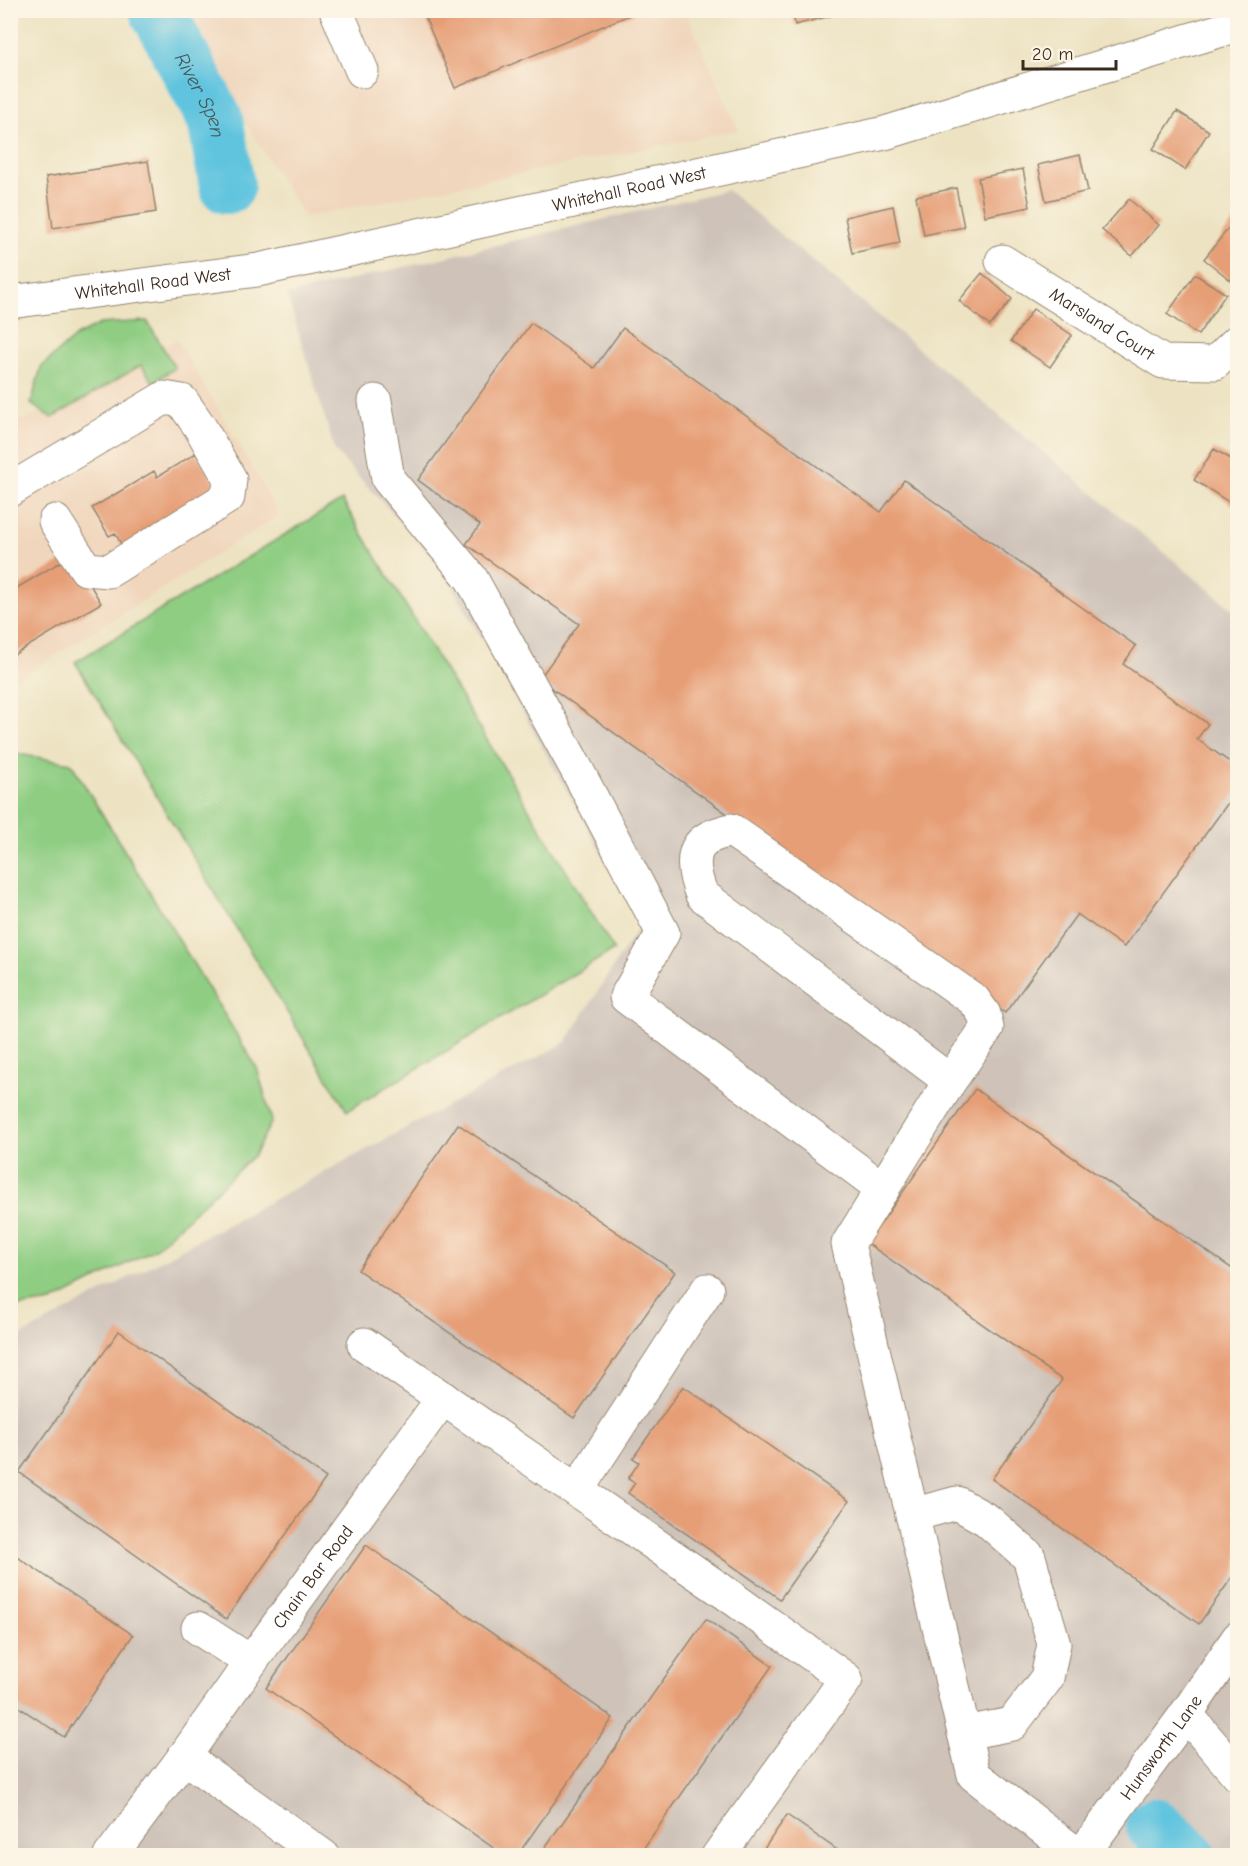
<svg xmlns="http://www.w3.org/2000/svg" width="1248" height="1866" viewBox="0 0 1248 1866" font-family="'Comic Neue',sans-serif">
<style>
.built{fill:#f0d6bc}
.industrial{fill:#cec2b9}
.green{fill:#8fcd83;stroke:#657c50;stroke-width:1.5}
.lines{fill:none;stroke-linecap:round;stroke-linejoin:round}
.river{stroke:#61c4df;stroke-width:56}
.building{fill:#e69e76}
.minor-casing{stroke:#948670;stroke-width:35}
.major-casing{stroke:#948670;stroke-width:35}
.minor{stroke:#fff;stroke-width:33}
.major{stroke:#fff;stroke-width:33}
.labels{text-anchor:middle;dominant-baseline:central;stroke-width:4.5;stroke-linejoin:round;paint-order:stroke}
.street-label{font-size:18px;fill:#3b2a1e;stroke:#fcf5e5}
.water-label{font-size:20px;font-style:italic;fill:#465858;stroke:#fcf5e5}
</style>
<rect width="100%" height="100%" fill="#fcf5e5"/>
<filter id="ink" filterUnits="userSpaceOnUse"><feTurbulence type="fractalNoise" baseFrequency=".0167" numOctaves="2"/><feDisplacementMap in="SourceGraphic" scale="12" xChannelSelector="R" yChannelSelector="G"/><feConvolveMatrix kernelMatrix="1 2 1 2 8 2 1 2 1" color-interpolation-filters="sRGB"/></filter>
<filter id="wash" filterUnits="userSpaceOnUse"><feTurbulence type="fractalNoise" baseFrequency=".008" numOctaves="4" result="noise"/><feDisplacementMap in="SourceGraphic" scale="24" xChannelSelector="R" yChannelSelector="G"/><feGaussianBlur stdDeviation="1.35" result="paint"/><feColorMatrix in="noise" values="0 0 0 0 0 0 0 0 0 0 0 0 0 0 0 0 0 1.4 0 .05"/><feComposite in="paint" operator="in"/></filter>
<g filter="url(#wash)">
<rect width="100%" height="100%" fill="#ede3c3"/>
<path class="built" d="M 176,11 L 685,11 L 739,130 L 304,217 Z
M 177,339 L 280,515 L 11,683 L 11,417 L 26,420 Z"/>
<path class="industrial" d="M 727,190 L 1237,613 L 1237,1855 L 11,1856 L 11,1341 L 566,1042 L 641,923 L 441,566 L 335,451 L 287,295 Z"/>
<path class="green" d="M 147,321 L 175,368 L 153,382 L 141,365 L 52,418 L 31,404 L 41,367 L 76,336 L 100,324 Z
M 342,500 L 614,950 L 347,1111 L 75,662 Z
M 11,753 L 71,763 L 257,1068 L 272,1121 L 254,1155 L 155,1249 L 52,1302 L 11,1308 Z"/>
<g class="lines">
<g class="river">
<path id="s1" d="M 157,10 L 215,119 L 227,186"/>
<path d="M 1154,1826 L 1189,1856"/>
</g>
</g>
<g id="blocks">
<path class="building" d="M 422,10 L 639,10 L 639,11 L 455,88 Z
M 792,10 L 850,10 L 850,11 L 795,25 Z
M 1177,111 L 1209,131 L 1185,170 L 1153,149 Z
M 1080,155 L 1088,191 L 1046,201 L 1038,165 Z
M 148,161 L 156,212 L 53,228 L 46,177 Z
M 1023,169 L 1030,207 L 985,216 L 978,178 Z
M 956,188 L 964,227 L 924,235 L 916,196 Z
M 1129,199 L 1159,225 L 1132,256 L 1102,230 Z
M 893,206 L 900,243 L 852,253 L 845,217 Z
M 1234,221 L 1238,224 L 1238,277 L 1233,282 L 1204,259 Z
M 982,273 L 1012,299 L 990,326 L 959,301 Z
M 1195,274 L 1226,294 L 1198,335 L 1167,314 Z
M 1033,309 L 1072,335 L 1050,367 L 1011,341 Z
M 531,323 L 594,368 L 623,328 L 881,512 L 904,480 L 1136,646 L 1123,664 L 1208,724 L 1197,739 L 1238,768 L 1238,789 L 1124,947 L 1077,914 L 1005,1013 L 539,679 L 579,624 L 466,544 L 480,525 L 418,480 Z
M 1214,449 L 1238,463 L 1238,508 L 1194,480 Z
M 196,453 L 218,489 L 125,551 L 115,533 L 109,536 L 92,508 L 154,471 L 157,477 Z
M 72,555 L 101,603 L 10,657 L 10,592 Z
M 975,1089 L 1238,1273 L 1238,1569 L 1199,1624 L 992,1479 L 1062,1380 L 867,1243 Z
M 458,1124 L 675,1272 L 574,1418 L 358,1270 Z
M 119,1331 L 326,1478 L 226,1619 L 19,1472 Z
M 683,1386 L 849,1501 L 780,1599 L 628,1493 L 635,1483 L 628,1479 L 639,1462 L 633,1458 Z
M 366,1545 L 613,1718 L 517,1856 L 505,1856 L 266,1688 Z
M 10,1552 L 133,1635 L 64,1737 L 10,1701 Z
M 706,1619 L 772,1666 L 638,1856 L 539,1856 Z
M 787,1815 L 846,1856 L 759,1856 Z"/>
</g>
</g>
<g filter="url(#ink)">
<use href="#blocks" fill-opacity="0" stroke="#948670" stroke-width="1.5"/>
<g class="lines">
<defs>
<g id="minor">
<path d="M 336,10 L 362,71"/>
<path id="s2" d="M 1002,261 L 1163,362 L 1215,363 L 1238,341"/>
<path d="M 375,401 L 388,479 L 471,578 L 576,768 L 663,933 L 626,997 L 883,1189"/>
<path d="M 10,490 L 164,398 L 182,401 L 200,427 L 230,479 L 228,497 L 109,571 L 86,569 L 55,521"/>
<path d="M 950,1081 L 702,895 C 695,878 687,850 708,838 C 715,834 723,832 731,830 L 974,1000 L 984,1014 L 987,1028 L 950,1081 L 848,1244 L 974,1775 L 1079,1856"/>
<path d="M 364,1344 L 727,1594 L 846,1679 L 718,1856"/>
<path d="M 577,1490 L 707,1290"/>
<path d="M 912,1515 L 957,1503 L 987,1520 L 1029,1557 L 1054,1644 L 1047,1678 L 1012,1724 L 964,1733"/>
<path d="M 198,1628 L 251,1662"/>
<path d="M 1186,1714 L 1238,1775"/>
<path d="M 184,1757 L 323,1856"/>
<path id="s3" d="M 110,1856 L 184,1757 L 251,1662 L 443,1398"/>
</g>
<g id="major">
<path id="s4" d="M 10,302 L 258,270 L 885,133 L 1238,25"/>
<path id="s5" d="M 1081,1856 L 1186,1714 L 1238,1638"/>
</g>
</defs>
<use href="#minor" class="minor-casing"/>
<use href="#major" class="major-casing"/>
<use href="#minor" class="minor"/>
<use href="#major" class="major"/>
</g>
</g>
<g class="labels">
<g class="street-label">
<text stroke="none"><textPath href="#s4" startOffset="630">Whitehall Road West</textPath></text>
<text stroke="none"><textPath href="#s4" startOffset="144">Whitehall Road West</textPath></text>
<text stroke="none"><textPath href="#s2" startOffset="118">Marsland Court</textPath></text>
<text stroke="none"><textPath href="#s3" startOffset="345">Chain Bar Road</textPath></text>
<text stroke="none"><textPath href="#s5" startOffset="135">Hunsworth Lane</textPath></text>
</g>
<g class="water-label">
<text stroke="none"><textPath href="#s1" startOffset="96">River Spen</textPath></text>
</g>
</g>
<rect width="1248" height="1866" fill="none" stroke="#fcf5e5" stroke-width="36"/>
<path d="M1023 60v9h93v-9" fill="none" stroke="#3b2a1e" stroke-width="3"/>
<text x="1032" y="60" font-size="18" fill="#3b2a1e" stroke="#fcf5e5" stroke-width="4.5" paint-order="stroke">20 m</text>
</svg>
